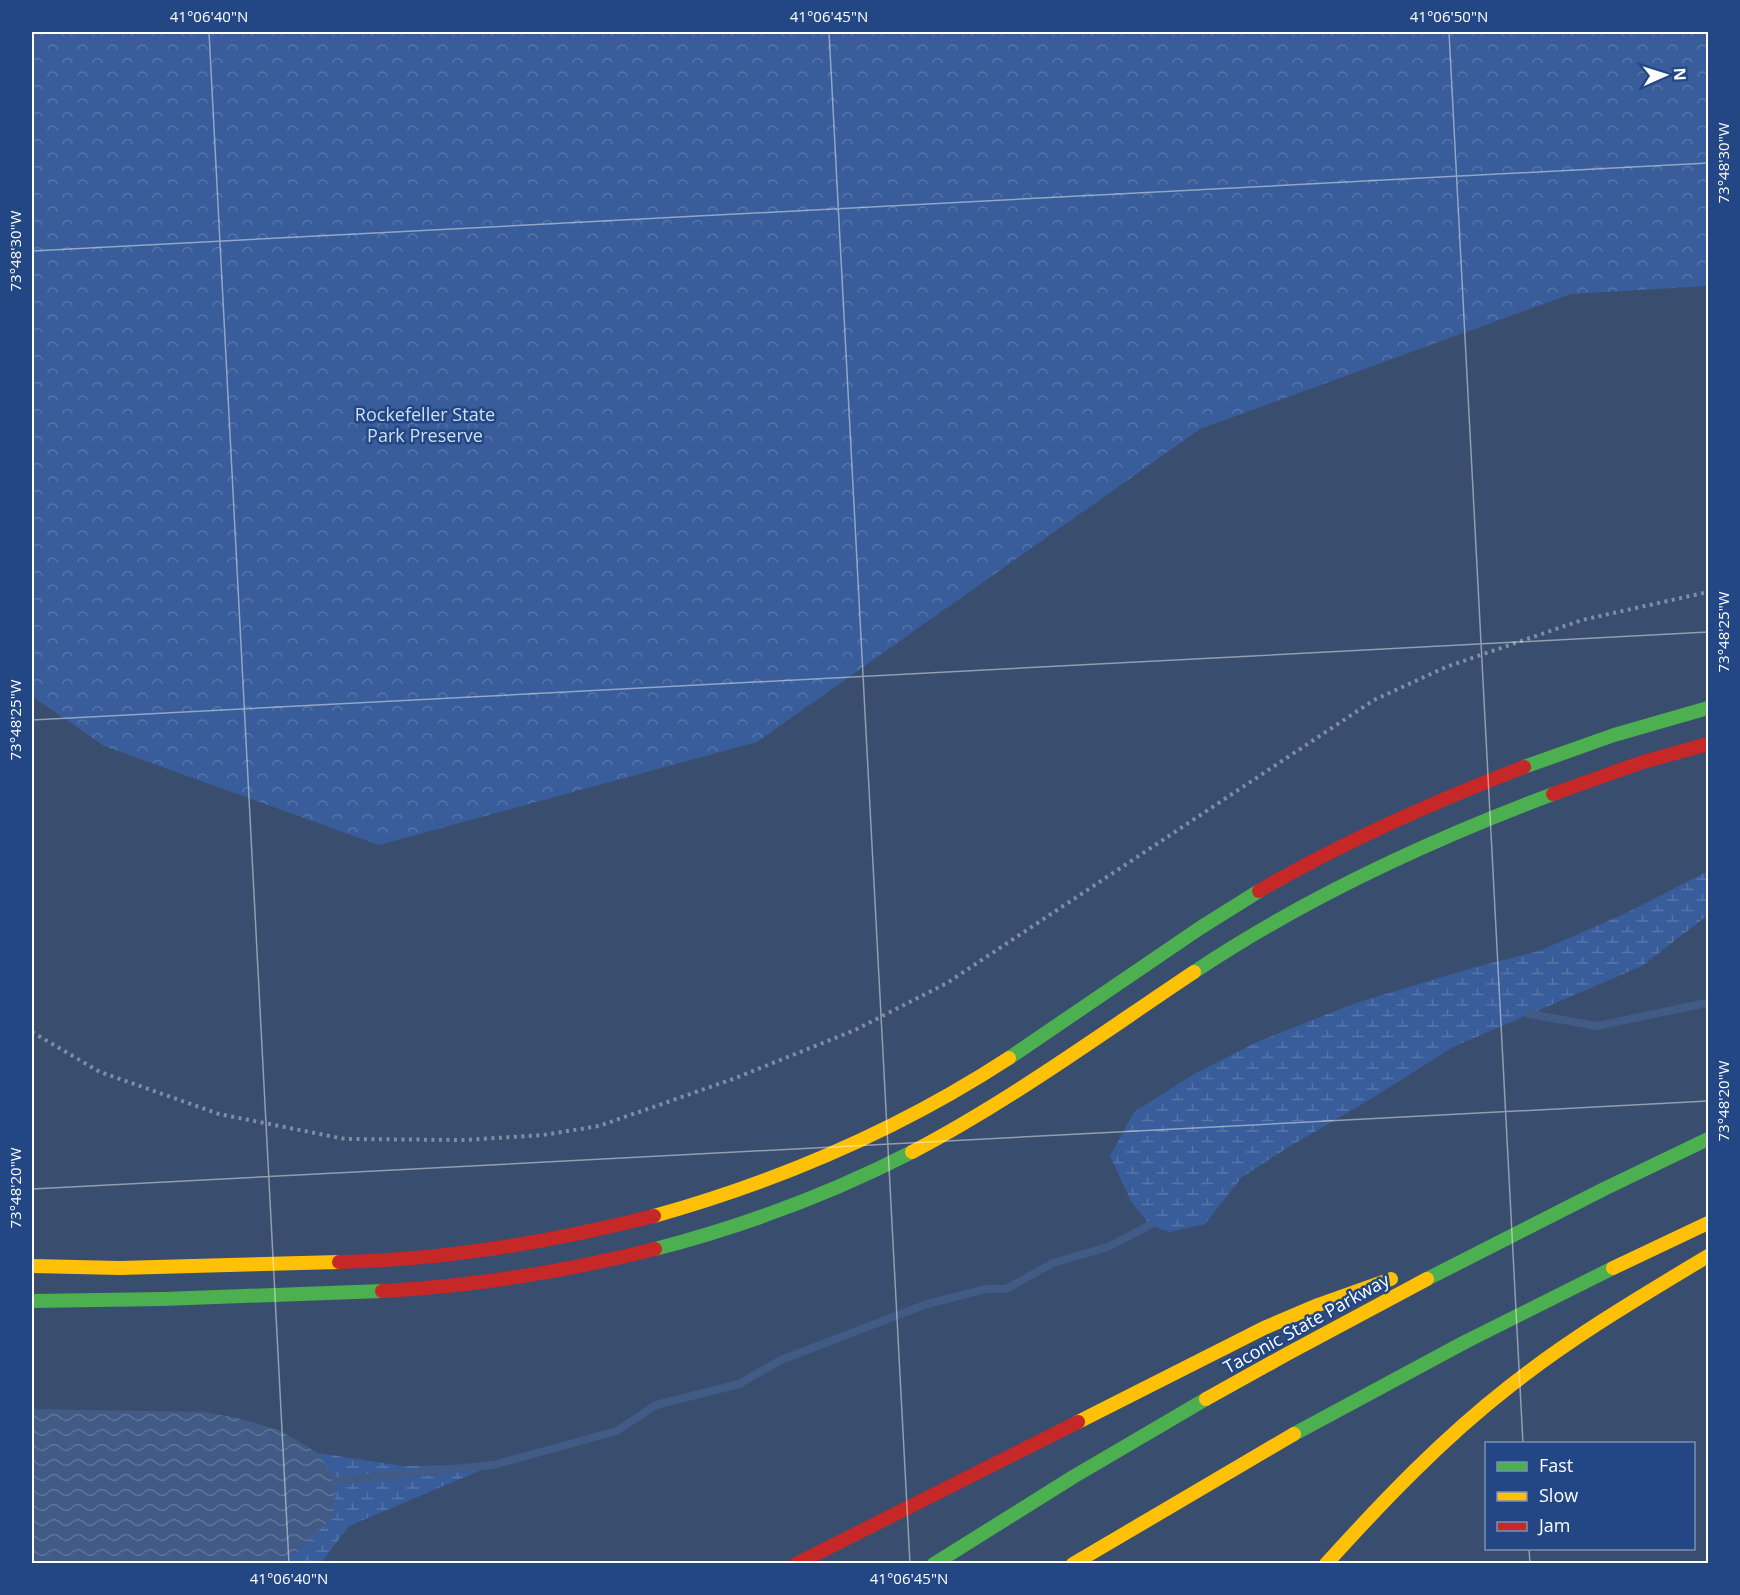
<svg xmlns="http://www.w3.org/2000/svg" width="1740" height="1595" viewBox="0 0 1740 1595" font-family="'Open Sans',sans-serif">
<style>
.wetland{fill:url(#wetland-marsh)}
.park{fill:url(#park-crowns)}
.water{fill:url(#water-waves)}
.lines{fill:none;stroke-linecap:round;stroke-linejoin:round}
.stream{stroke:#415b86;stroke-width:8}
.path{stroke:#808ea4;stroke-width:4;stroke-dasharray:3 4.5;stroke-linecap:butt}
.fast{stroke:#4caf50;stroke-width:14}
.slow{stroke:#ffc107;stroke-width:14}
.jam{stroke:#c62828;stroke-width:14}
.ticks{fill:none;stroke:#fff;stroke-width:1.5;stroke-opacity:0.45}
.labels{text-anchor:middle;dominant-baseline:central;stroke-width:5;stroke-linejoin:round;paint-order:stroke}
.park-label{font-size:18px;fill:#d0dff6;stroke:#234784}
.street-label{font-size:18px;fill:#fff;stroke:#234784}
.neatline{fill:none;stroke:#fff;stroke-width:2}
.ticks-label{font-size:15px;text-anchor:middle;fill:#fff}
</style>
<defs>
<pattern id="wetland-marsh" width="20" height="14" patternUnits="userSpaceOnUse" patternTransform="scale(1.5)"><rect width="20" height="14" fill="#385d9a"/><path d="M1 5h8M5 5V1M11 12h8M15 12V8" fill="none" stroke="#5675a9"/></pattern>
<pattern id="park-crowns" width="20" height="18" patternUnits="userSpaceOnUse" patternTransform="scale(1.5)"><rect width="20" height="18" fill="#385d9a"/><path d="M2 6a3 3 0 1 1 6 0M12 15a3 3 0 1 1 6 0" fill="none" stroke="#5675a9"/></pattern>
<pattern id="water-waves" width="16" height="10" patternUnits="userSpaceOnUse" patternTransform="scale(1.5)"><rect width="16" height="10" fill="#415b86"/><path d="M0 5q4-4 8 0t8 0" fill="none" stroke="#5e7498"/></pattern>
</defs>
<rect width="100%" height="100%" fill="#394d6e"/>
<path class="wetland" d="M 1708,871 L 1708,915 L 1642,966 L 1453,1047 L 1379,1094 L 1287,1148 L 1241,1178 L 1205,1224 L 1169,1232 L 1150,1225 L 1132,1203 L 1110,1156 L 1134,1112 L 1194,1074 L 1259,1041 L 1356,1003 L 1472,968 L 1539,951 L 1624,914 Z
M 318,1453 L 403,1466 L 493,1465 L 349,1526 L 321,1563 L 282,1564 L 311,1538 L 336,1481 Z"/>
<path class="park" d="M 32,32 L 1708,32 L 1708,286 L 1571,294 L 1200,429 L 757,742 L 379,845 L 104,746 L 32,696 Z"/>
<path class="water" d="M 32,1409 L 204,1412 L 238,1418 L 279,1430 L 318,1453 L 336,1481 L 333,1517 L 311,1538 L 282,1563 L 32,1563 Z"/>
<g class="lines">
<path class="stream" d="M 1529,1014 L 1597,1026 L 1706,1003 L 1708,1005
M 336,1481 L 493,1465 L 617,1431 L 656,1405 L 739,1384 L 781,1360 L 927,1304 L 986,1289 L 1006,1289 L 1053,1263 L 1108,1247 L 1150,1225"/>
<path class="path" d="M 32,1032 L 100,1072 L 219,1114 L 345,1139 L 465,1140 L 543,1135 L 599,1126 L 733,1079 L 855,1030 L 947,983 L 1374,700 L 1446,667 L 1582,620 L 1708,592"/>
<path class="fast" d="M 1524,767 L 1614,735 L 1708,708
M 1194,972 C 1306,897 1428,841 1553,794
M 1009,1058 L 1200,928 L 1259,891
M 655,1249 C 744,1226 830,1194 912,1152
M 1427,1279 L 1606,1188 L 1708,1139
M 32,1301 L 163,1299 L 382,1291
M 1294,1434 L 1465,1342 L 1613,1268
M 934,1564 L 1073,1477 L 1206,1399"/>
<path class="slow" d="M 912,1152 C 1011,1100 1101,1034 1194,972
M 654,1216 C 779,1181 900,1129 1009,1058
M 32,1266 L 120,1268 L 339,1262
M 1613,1268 L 1708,1223
M 1206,1399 L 1287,1354 L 1427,1279
M 1078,1422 L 1264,1328 L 1318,1305 L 1391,1279
M 1073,1564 L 1294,1434
M 1326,1564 C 1383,1501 1442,1439 1510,1386 C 1572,1337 1640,1297 1708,1256"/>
<path class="jam" d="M 1553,794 L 1643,762 L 1708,744
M 1259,891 C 1343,842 1433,802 1524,767
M 339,1262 C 446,1260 551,1242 654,1216
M 382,1291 C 475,1286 564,1272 655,1249
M 796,1564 L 1078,1422"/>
</g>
<path class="ticks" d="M 209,32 L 289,1564M 829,32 L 910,1564M 1449,32 L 1523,1444M 32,251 L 1708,163M 32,720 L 1708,632M 32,1189 L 1708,1101M 1529,1548 L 1530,1564"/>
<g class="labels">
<g class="park-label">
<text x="425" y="414">Rockefeller State<tspan x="425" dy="21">Park Preserve</tspan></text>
</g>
<g class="street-label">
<text transform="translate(1306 1323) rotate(-29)">Taconic State Parkway</text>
</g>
</g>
<rect width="1740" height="1595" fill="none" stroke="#234784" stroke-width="66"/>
<rect x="1485" y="1442" width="210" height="108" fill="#234784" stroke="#7b91b5" stroke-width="1.5"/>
<rect x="1497" y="1462" width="30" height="9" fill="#4caf50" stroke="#7b91b5" stroke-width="1.5"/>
<text x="1539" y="1472" font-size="18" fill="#ffffff">Fast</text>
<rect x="1497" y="1492" width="30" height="9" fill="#ffc107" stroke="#7b91b5" stroke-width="1.5"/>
<text x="1539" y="1502" font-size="18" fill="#ffffff">Slow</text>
<rect x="1497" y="1522" width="30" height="9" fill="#c62828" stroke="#7b91b5" stroke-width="1.5"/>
<text x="1539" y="1532" font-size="18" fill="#ffffff">Jam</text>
<g transform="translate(1665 75) rotate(87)" stroke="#234784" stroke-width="4.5" paint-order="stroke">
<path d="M0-4.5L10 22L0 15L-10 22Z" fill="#ffffff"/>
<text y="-9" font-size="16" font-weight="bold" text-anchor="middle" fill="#ffffff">N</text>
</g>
<rect x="33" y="33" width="1674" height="1529" class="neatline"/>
<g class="ticks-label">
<text x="209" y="22">41°06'40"N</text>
<text x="829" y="22">41°06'45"N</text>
<text x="1449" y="22">41°06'50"N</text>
<text transform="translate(1724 163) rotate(-90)" y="5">73°48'30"W</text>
<text transform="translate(16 251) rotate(-90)" y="5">73°48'30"W</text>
<text transform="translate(1724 632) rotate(-90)" y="5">73°48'25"W</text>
<text transform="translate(16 720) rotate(-90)" y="5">73°48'25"W</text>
<text transform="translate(1724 1101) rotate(-90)" y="5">73°48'20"W</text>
<text transform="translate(16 1188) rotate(-90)" y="5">73°48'20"W</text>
<text x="289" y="1584">41°06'40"N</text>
<text x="909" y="1584">41°06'45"N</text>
</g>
</svg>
